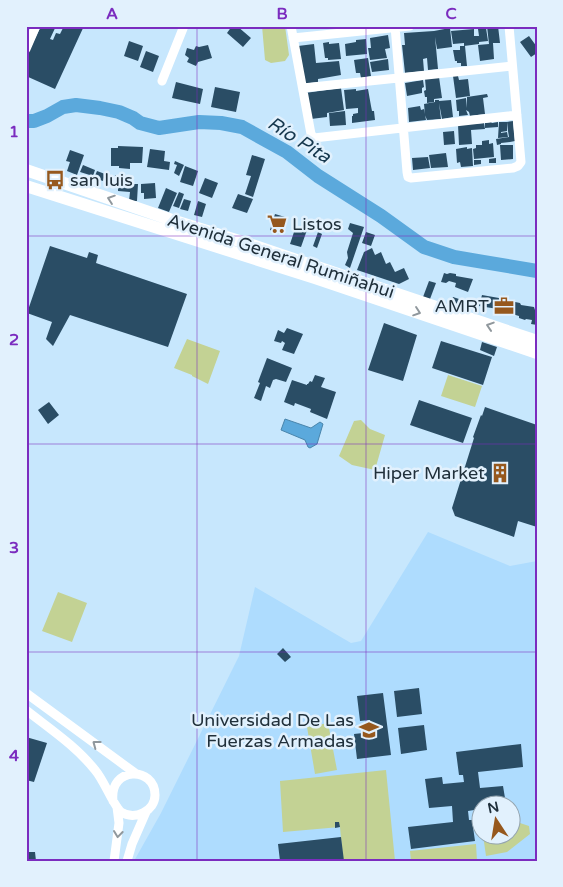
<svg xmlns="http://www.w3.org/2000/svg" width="563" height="887" viewBox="0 0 563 887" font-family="'Varela Round',sans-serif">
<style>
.built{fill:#aedcfe;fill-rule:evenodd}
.green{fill:#c3d294}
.water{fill:#5ba9dc;stroke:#4985ac}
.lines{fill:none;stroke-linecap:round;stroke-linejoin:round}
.river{stroke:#5ba9dc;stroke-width:14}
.building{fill:#2a4d65}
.minor{stroke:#fff;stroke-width:9}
.highway{stroke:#fff;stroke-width:12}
.oneway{stroke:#90989d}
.grid{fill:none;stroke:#7b2cbf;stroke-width:1;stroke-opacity:0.55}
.labels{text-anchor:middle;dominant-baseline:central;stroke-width:5;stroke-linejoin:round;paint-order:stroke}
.poi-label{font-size:18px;fill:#20303b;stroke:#e2f1fd;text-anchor:end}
.street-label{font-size:18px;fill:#20303b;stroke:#e2f1fd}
.water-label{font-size:19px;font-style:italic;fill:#16384e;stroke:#e2f1fd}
.neatline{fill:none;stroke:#7b2cbf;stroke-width:2}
.grid-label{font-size:16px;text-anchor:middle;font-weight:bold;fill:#7b2cbf}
</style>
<rect width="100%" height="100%" fill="#c7e7fd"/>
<path class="built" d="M 428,532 L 510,566 L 537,561 L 537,861 L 134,861 L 161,813 L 239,656 L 255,587 L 351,643 L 361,641 ZM 480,804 L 510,804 L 510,834 L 480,834 Z"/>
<path class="green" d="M 262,26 L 285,26 L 289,55 L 285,61 L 271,63 L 265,60 Z
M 187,339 L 220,351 L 208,384 L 192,376 L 192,375 L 174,368 Z
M 448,375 L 482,386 L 475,407 L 441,396 Z
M 361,420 L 370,429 L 385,435 L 375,470 L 352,465 L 339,456 L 354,421 Z
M 58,592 L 87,603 L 72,642 L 42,631 Z
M 328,723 L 337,770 L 315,774 L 307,727 Z
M 386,770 L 395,861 L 343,861 L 340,827 L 283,832 L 280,781 Z
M 511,820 L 529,826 L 530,834 L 507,852 L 486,856 L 483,835 L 510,834 Z
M 476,844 L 477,861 L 411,861 L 410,851 Z"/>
<path class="water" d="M 285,419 L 311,428 L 320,422 L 323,424 L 317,444 L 310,448 L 308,447 L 305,440 L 281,430 Z"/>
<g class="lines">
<path class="river" d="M 26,121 L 34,121 L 47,116 L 63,107 L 76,105 L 100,108 L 119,112 L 133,118 L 140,123 L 159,128 L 199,122 L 221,123 L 242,127 L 287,152 L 318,176 L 381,216 L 424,247 L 454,257 L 537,271"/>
</g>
<path class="building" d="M 41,26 L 56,26 L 50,39 L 53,40 L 56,33 L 60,34 L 64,26 L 84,26 L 55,89 L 26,76 L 26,57 Z
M 232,26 L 237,26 L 251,38 L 243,47 L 227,33 Z
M 293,26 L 316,26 L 316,28 L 293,29 Z
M 487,26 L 498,26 L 500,43 L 493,43 L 494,59 L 480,61 L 478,45 L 489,44 Z
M 450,28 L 452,47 L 437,49 L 435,37 L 438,69 L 428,70 L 427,58 L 423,59 L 424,71 L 405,73 L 402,45 L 405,45 L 404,33 L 434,31 Z
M 486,28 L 488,41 L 479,42 L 479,44 L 464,46 L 464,43 L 453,44 L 451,31 L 474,29 L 474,36 L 479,36 L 478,29 Z
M 388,35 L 390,48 L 385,49 L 387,58 L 370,60 L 368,48 L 371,48 L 370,38 Z
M 529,36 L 537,47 L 537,53 L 531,57 L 520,42 Z
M 366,39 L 367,54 L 346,56 L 345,44 L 356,42 L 356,40 Z
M 129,41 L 143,46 L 138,61 L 124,56 Z
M 329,42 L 329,44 L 339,43 L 341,59 L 328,60 L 328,58 L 325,58 L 323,43 Z
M 314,44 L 316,63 L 339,61 L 341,75 L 318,79 L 318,82 L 302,84 L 298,46 Z
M 208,45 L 212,58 L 198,62 L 196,66 L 187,62 L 189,58 L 185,55 L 187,48 L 194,50 L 196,46 L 199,47 Z
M 460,46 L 465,46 L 467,66 L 461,66 L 461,63 L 457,63 L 457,61 L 455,61 L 453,50 L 460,50 Z
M 146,51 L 159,56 L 153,72 L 140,67 Z
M 368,58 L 371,76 L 361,78 L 360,73 L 356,73 L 354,60 Z
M 388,59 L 389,70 L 372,72 L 370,62 Z
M 453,76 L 458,76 L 459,80 L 468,79 L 470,96 L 456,98 Z
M 439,77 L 442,98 L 434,99 L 434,102 L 427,103 L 427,97 L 425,97 L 424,91 L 426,90 L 425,79 Z
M 423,80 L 424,87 L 422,88 L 422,93 L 407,96 L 405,83 Z
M 176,82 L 203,89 L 200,104 L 172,98 Z
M 215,87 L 240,92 L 236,112 L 211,107 Z
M 341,88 L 344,110 L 327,113 L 327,117 L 311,119 L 305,93 Z
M 356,89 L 356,91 L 368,89 L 371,106 L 372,111 L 374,111 L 375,120 L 352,123 L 352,116 L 353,116 L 353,114 L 358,113 L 358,108 L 346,109 L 344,90 Z
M 487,94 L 488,97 L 483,98 L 485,114 L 470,116 L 469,112 L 466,110 L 468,115 L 459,116 L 459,111 L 457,111 L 456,100 L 466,98 L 467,108 L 467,97 Z
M 435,100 L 439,100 L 439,101 L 451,100 L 453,117 L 442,119 L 439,103 L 441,119 L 427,120 L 425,115 L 424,104 L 435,102 Z
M 420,106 L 421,110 L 424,109 L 426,120 L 409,122 L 408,108 Z
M 345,111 L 346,125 L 330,126 L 329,113 Z
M 513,121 L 515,141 L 510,142 L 509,137 L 512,136 L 509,137 L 508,131 L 511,131 L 508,131 L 507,122 Z
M 491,122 L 492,123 L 498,122 L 498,127 L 485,128 L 485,123 Z
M 499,122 L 507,122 L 507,131 L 501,132 L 501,136 L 501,133 L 507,132 L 508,137 L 498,138 Z
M 484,123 L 485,129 L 471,130 L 472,144 L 459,145 L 458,125 Z
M 454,131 L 455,144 L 444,145 L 443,132 Z
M 509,137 L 510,142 L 501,143 L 501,144 L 497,145 L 496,139 Z
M 489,140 L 489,144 L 493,143 L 494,157 L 474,159 L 473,149 L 476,148 L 476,145 L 482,145 L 482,141 Z
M 500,145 L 513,145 L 513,159 L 501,160 Z
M 118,146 L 143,147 L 142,163 L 130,163 L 130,169 L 119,168 L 119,166 L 111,166 L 111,148 L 118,148 Z
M 467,147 L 467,149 L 472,148 L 473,166 L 461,167 L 460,162 L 457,163 L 456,149 Z
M 150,149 L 165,151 L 164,161 L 170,162 L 169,170 L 147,167 Z
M 70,150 L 84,155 L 77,175 L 67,171 L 70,162 L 66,161 Z
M 446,153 L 448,167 L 431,168 L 429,155 Z
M 252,155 L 265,159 L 253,197 L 245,194 L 251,176 L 246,175 Z
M 428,157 L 430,168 L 413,170 L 412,158 Z
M 496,158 L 496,163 L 489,163 L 489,159 Z
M 474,160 L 481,160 L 481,164 L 474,165 Z
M 175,161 L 184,165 L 179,176 L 174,173 L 177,165 L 174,164 Z
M 83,165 L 95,170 L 93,176 L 80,172 Z
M 185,166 L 198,171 L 193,186 L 180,182 Z
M 97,171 L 105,174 L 103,181 L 94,178 Z
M 115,175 L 131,176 L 131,184 L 138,184 L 137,201 L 129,201 L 130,192 L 118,191 L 118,181 L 115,181 Z
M 205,178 L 218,183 L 212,198 L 199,193 Z
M 155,183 L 156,198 L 144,199 L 144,193 L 141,193 L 141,184 Z
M 166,188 L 177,193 L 169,212 L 158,208 Z
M 179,192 L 184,194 L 179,208 L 173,206 Z
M 238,194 L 253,199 L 247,213 L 232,208 Z
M 184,199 L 191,201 L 188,211 L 180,209 Z
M 198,201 L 206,204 L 202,217 L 194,215 Z
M 275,214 L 285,217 L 279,233 L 270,230 Z
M 350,223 L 364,227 L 350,268 L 345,265 L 348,258 L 347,252 L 353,233 L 348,229 Z
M 296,226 L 307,230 L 301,247 L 290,244 Z
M 318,232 L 322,234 L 317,248 L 313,246 Z
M 366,232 L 375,235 L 371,246 L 362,243 Z
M 50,246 L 87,258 L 89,252 L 98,255 L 96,263 L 187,294 L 168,347 L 70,315 L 53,346 L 46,339 L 52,322 L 27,313 Z
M 372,248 L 375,255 L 381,252 L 386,264 L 390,262 L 395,272 L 404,268 L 409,279 L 399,284 L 357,270 L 364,252 Z
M 444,273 L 447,274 L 450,273 L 456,274 L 456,276 L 473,279 L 468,292 L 455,287 L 456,283 L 449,281 L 446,283 L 441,282 Z
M 429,281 L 436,283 L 430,299 L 423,297 Z
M 482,295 L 499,298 L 501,299 L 520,303 L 521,305 L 534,307 L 535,310 L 537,310 L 537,325 L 531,324 L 532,320 L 526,319 L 525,320 L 519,318 L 519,316 L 505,312 L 504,313 L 498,312 L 498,309 L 479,306 Z
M 453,297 L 462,300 L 459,309 L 450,306 Z
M 384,323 L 417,335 L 403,381 L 368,370 Z
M 287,328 L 303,334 L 294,354 L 282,350 L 285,343 L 282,341 L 281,343 L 274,341 L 278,330 L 284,333 Z
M 441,341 L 492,357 L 483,385 L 432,368 Z
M 482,342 L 497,347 L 494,356 L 480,350 Z
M 267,358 L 292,368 L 286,382 L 276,379 L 273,380 L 270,388 L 266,386 L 261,401 L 254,398 L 260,383 L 258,382 Z
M 315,375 L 325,378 L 321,387 L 336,392 L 327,419 L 310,412 L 311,409 L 295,403 L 294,406 L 284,402 L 292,380 L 307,385 L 307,384 L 308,384 L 310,381 L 312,382 Z
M 419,400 L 472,418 L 463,443 L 410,425 Z
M 49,402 L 59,415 L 48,424 L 38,410 Z
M 485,407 L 537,425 L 537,527 L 518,521 L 514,537 L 455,516 L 452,508 L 474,438 L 473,437 L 481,415 L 482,416 Z
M 283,648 L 291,657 L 285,662 L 277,654 Z
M 419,688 L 422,714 L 397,717 L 394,691 Z
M 383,693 L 391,755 L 357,759 L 354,734 L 372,732 L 370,720 L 360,721 L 357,696 Z
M 424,725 L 427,750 L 401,754 L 398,728 Z
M 26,737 L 47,743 L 34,782 L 26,780 Z
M 521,744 L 523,767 L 478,772 L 480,788 L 503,786 L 506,804 L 480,804 L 480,809 L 468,811 L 469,820 L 472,820 L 475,841 L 411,849 L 408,827 L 453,822 L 452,806 L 429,808 L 425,779 L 442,777 L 443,784 L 464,782 L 463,775 L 459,775 L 456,752 Z
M 335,822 L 339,822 L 340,827 L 335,828 Z
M 341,837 L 344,861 L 280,861 L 278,844 Z
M 26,852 L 35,852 L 36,861 L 26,861 Z"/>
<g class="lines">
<path class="minor" d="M 291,26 L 311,134 L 314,138 L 517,115
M 395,26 L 407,172 L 408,177 L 411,178 L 513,168 L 518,166 L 521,162 L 509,26
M 293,38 L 410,26
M 26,49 L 36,26
M 162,81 L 184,26
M 303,88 L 512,66
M 26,693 L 135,773
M 26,710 C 50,729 76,746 95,770 C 104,780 113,805 121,812 C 135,821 155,811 155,795 C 155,766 109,766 113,801
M 114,861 L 119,823 L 117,807
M 127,861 L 132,844 L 146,812"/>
<path class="highway" d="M 26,170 L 175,221 L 249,244 L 537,341
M 26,186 L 315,278 L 537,353"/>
</g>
<defs><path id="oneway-chevron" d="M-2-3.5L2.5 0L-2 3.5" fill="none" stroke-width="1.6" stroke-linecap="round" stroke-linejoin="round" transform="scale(1.25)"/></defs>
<g class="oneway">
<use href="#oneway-chevron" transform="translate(111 199) rotate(-161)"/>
<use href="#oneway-chevron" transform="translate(417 312) rotate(19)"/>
<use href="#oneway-chevron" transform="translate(490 326) rotate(-162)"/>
<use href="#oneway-chevron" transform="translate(96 744) rotate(-143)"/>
<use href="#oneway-chevron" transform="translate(118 834) rotate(97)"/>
</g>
<path class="grid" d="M 197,26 L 197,861M 366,26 L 366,861M 26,236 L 537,236M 26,444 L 537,444M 26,652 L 537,652"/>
<defs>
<symbol id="bus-bare" viewBox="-9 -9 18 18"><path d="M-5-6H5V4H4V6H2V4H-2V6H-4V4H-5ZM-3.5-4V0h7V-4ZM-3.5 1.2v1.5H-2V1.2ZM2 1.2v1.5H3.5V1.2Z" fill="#96581d" stroke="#e2f1fd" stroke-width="2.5" paint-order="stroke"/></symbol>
<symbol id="supermarket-bare" viewBox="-9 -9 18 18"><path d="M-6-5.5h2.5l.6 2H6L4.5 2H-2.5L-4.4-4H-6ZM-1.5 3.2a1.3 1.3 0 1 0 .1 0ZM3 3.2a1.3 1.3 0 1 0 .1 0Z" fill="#96581d" stroke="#e2f1fd" stroke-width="2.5" paint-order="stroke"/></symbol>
<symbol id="office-bare" viewBox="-9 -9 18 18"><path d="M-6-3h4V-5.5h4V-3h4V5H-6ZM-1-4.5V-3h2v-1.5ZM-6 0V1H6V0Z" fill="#96581d" stroke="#e2f1fd" stroke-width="2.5" paint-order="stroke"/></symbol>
<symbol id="building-bare" viewBox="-9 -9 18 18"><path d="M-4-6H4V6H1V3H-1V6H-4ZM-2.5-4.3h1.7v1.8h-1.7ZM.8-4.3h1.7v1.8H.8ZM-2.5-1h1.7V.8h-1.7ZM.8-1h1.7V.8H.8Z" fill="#96581d" stroke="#e2f1fd" stroke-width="2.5" paint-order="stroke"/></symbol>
<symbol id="university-bare" viewBox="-9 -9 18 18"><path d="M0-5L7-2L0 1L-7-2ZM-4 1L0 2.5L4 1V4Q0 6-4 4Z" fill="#96581d" stroke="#e2f1fd" stroke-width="2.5" paint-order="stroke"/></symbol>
</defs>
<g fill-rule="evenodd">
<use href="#bus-bare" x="41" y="166" width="28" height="28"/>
<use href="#supermarket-bare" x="263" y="210" width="28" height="28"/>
<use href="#office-bare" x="490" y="292" width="28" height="28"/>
<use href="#building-bare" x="486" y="459" width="28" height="28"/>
<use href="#university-bare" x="355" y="716" width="28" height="28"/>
</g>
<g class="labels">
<g class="poi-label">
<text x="70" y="180" text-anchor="start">san luis</text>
<text x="292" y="224" text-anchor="start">Listos</text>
<text x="489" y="306">AMRT</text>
<text x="485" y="473">Hiper Market</text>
<text x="354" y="720">Universidad De Las<tspan x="354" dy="21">Fuerzas Armadas</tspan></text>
</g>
<g class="street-label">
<text transform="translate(281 256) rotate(18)">Avenida General Rumiñahui</text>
</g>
<g class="water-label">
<text transform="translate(299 140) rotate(32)">Río Pita</text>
</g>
</g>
<rect width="563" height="887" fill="none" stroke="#e2f1fd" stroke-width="55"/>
<g transform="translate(496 820) rotate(348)"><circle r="24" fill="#e2f1fd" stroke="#94a4af"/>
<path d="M0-4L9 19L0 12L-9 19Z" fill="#96581d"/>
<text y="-8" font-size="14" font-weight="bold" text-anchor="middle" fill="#20303b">N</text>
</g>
<rect x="28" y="28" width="508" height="832" class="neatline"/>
<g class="grid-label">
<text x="112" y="19">A</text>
<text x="282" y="19">B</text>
<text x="451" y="19">C</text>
<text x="14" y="137">1</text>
<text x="14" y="345">2</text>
<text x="14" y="553">3</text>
<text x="14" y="761">4</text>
</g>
</svg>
